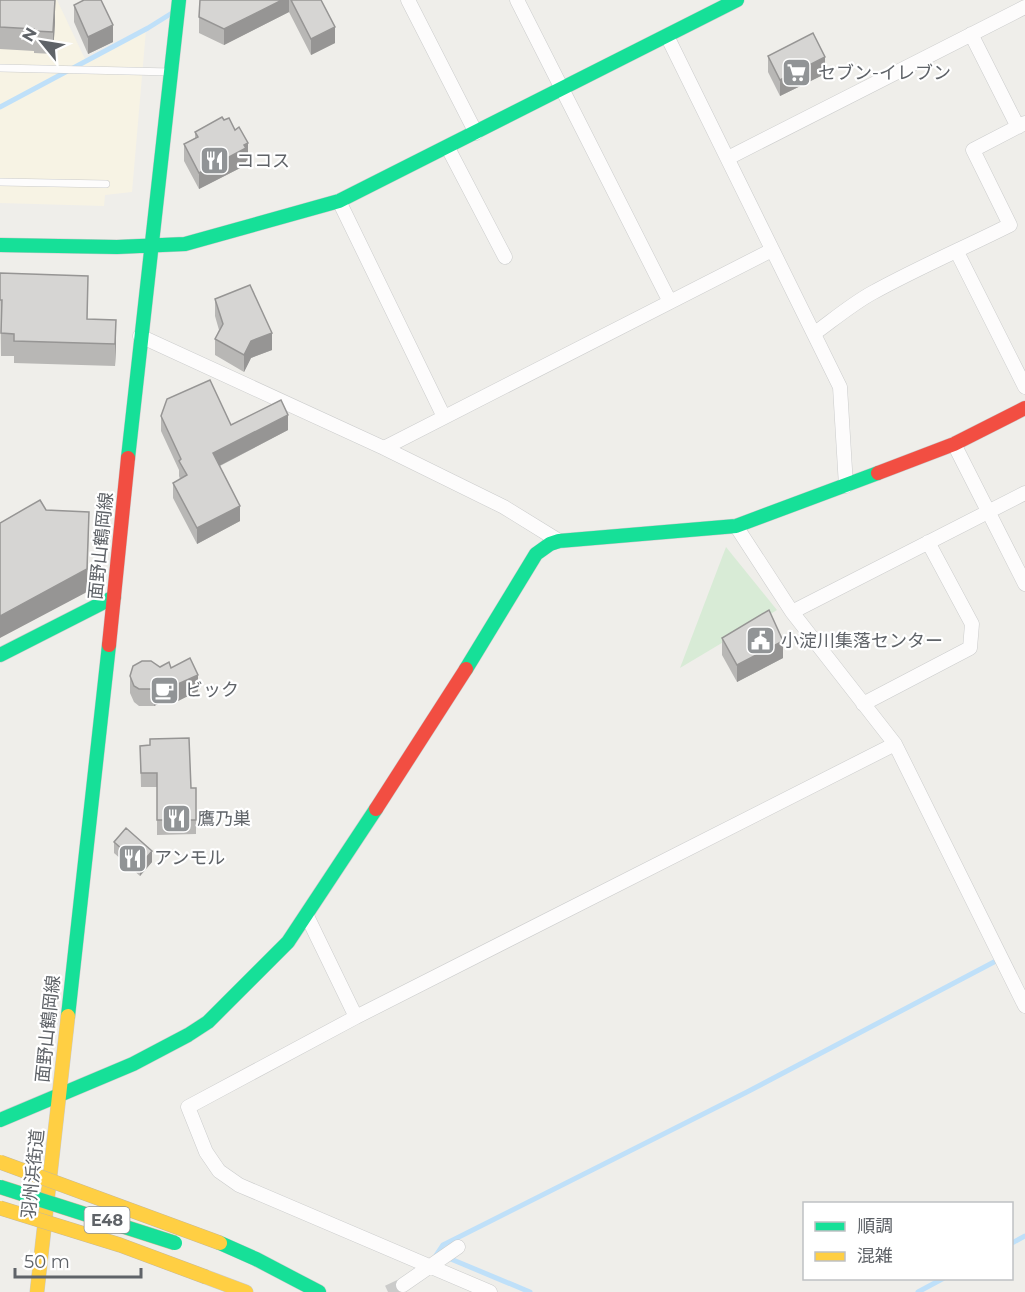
<svg xmlns="http://www.w3.org/2000/svg" width="1025" height="1292" viewBox="0 0 1025 1292" font-family="Montserrat,'Noto Sans JP',sans-serif">
<style>
.commercial{fill:#f7f3e4}
.green{fill:#d8ebd6}
.lines{fill:none;stroke-linecap:round;stroke-linejoin:round}
.stream{stroke:#bfe0f9;stroke-width:5}
.street-tunnel{stroke:#cbcbca;stroke-width:14;stroke-dasharray:14 7;stroke-linecap:butt}
.lane-casing{stroke:#cbcccc;stroke-width:8}
.street-casing{stroke:#cbcccc;stroke-width:15}
.fast-casing{stroke:#cacacb;stroke-width:15}
.slow-casing{stroke:#cacacb;stroke-width:15}
.jam-casing{stroke:#cacacb;stroke-width:15}
.lane{stroke:#fdfcfc;stroke-width:7}
.street{stroke:#fdfcfc;stroke-width:14}
.fast{stroke:#16e098;stroke-width:14}
.slow{stroke:#ffcf43;stroke-width:14}
.jam{stroke:#f24e42;stroke-width:14}
.fast-bridge-casing{stroke:#c8b996;stroke-width:15;stroke-linecap:butt}
.slow-bridge-casing{stroke:#c8b996;stroke-width:15;stroke-linecap:butt}
.fast-bridge{stroke:#16e098;stroke-width:14}
.slow-bridge{stroke:#ffcf43;stroke-width:14}
.wall{fill:#b8b7b5}
.shaded-wall{fill:#969594}
.building{fill:#d6d5d3;stroke:#969594;stroke-width:1.5}
.labels{text-anchor:middle;dominant-baseline:central;stroke-width:4.5;stroke-linejoin:round;paint-order:stroke}
.shield{fill:#fff;stroke:#8f9295;stroke-width:1.5}
.shield-label{font-size:16px;font-weight:bold;fill:#5f6368}
.poi-label{font-size:18px;fill:#5f6368;stroke:#fff;text-anchor:start}
.street-label{font-size:18px;fill:#5f6368;stroke:#fff}
</style>
<rect width="100%" height="100%" fill="#efeeea"/>
<path class="commercial" d="M 0,0 L 57,0 L 85,59 L 146,30 L 132,192 L 105,195 L 104,206 L 0,203 Z"/>
<path class="green" d="M 726,547 L 777,610 L 680,668 Z"/>
<g class="lines">
<path class="stream" d="M 0,107 L 148,28 L 172,13
M 1012,1243 L 1025,1236
M 435,1257 L 443,1245 L 747,1092 L 994,962
M 446,1257 L 530,1292
M 918,1292 L 944,1278"/>
<path class="street-tunnel" d="M 388,1292 L 403,1285"/>
<defs>
<path id="lane" d="M 0,68 L 171,72
M 0,182 L 106,184"/>
<path id="street" d="M 408,0 L 476,133
M 517,0 L 670,302
M 971,34 L 1018,127
M 667,36 L 840,387 L 846,486
M 448,148 L 505,257
M 728,158 L 1025,7
M 339,201 L 444,417
M 957,252 L 1025,387
M 815,333 C 833,320 852,304 872,293 C 917,268 964,248 1010,225 L 973,150 L 1025,123
M 140,336 L 384,448 L 504,507 L 559,541
M 954,444 L 1025,584
M 384,448 L 772,250
M 736,526 L 792,612 L 895,744 L 1025,1006
M 792,612 L 1025,493
M 863,704 L 970,648 L 972,624 L 928,542
M 307,916 L 356,1017 L 188,1107 L 206,1152 L 219,1171 L 239,1185 L 490,1292
M 356,1017 L 895,744
M 403,1285 L 458,1247"/>
<path id="fast" d="M 0,245 L 117,247 L 185,244 L 339,201 L 737,0
M 128,458 L 179,0
M 0,655 L 114,597
M 466,669 L 536,554 L 550,544 L 559,541 L 736,526 L 878,473
M 68,1016 L 109,645
M 0,1120 L 133,1064 L 188,1035 L 208,1022 L 288,942 L 376,809
M 220,1243 L 256,1259 L 319,1292"/>
<path id="slow" d="M 206,1277 L 246,1292
M 37,1292 L 68,1016"/>
<path id="jam" d="M 878,473 L 954,444 L 1025,408
M 109,645 L 128,458
M 376,809 L 466,669"/>
</defs>
<use href="#lane" class="lane-casing"/>
<use href="#street" class="street-casing"/>
<use href="#fast" class="fast-casing"/>
<use href="#slow" class="slow-casing"/>
<use href="#jam" class="jam-casing"/>
<use href="#lane" class="lane"/>
<use href="#street" class="street"/>
<use href="#fast" class="fast"/>
<use href="#slow" class="slow"/>
<use href="#jam" class="jam"/>
<defs>
<path id="fast-bridge" d="M 0,1187 L 175,1243"/>
<path id="slow-bridge" d="M 0,1162 L 220,1243
M 0,1208 L 120,1245 L 206,1277"/>
</defs>
<use href="#fast-bridge" class="fast-bridge-casing"/>
<use href="#slow-bridge" class="slow-bridge-casing"/>
<use href="#fast-bridge" class="fast-bridge"/>
<use href="#slow-bridge" class="slow-bridge"/>
</g>
<path class="wall" d="M 0,0 L 55,22 L 53,54 L 34,53 L 34,51 L 0,49 Z
M 200,0 L 321,0 L 335,43 L 311,55 L 289,12 L 224,45 L 199,33 L 199,17 Z
M 74,5 L 113,42 L 88,54 L 74,22 Z
M 768,56 L 825,74 L 780,96 L 768,72 Z
M 195,132 L 248,160 L 246,161 L 246,165 L 199,189 L 184,161 L 184,144 L 195,138 Z
M 0,273 L 88,299 L 87,319 L 116,343 L 115,366 L 14,363 L 14,356 L 1,356 Z
M 215,299 L 272,350 L 251,358 L 244,372 L 215,355 L 215,339 L 219,330 L 215,316 Z
M 161,416 L 231,425 L 288,430 L 220,466 L 240,521 L 197,544 L 173,498 L 173,483 L 180,479 L 179,476 L 179,470 L 161,431 Z
M 722,638 L 783,658 L 737,682 L 722,655 Z
M 160,667 L 171,668 L 198,691 L 178,701 L 175,696 L 154,706 L 139,706 L 134,702 L 130,693 L 130,676 Z
M 150,745 L 191,788 L 196,788 L 196,834 L 157,835 L 157,787 L 141,787 L 140,746 Z
M 114,842 L 152,862 L 140,876 L 114,853 Z"/>
<path class="shaded-wall" d="M 55,0 L 55,22 L 53,54 L 53,32 Z
M 282,0 L 289,0 L 289,12 L 224,45 L 224,29 Z
M 113,25 L 113,42 L 88,54 L 88,37 Z
M 335,27 L 335,43 L 311,55 L 311,39 Z
M 825,57 L 825,74 L 780,96 L 780,80 Z
M 248,143 L 248,160 L 246,161 L 246,165 L 199,189 L 199,173 Z
M 116,320 L 116,343 L 115,366 L 115,344 Z
M 272,333 L 272,350 L 251,358 L 244,372 L 244,355 L 251,341 Z
M 288,415 L 288,430 L 213,469 L 213,453 Z
M 240,506 L 240,521 L 197,544 L 197,528 Z
M 89,512 L 87,592 L 0,638 L 0,616 Z
M 783,641 L 783,658 L 737,682 L 737,665 Z
M 198,675 L 198,691 L 178,701 L 178,684 Z
M 175,679 L 175,696 L 154,706 L 154,689 Z
M 152,851 L 152,862 L 140,876 L 140,865 Z"/>
<path class="building" d="M 0,0 L 55,0 L 53,32 L 34,31 L 34,29 L 0,27 Z
M 84,0 L 101,0 L 113,25 L 88,37 L 74,5 Z
M 200,0 L 282,0 L 224,29 L 199,17 Z
M 291,0 L 321,0 L 335,27 L 311,39 Z
M 813,33 L 825,57 L 780,80 L 768,56 Z
M 222,117 L 224,120 L 229,118 L 235,130 L 239,127 L 248,143 L 244,145 L 246,148 L 199,173 L 184,144 L 198,137 L 195,132 Z
M 0,273 L 88,276 L 87,319 L 116,320 L 115,344 L 14,341 L 14,334 L 1,333 L 2,300 L 0,300 Z
M 250,285 L 272,333 L 251,341 L 244,355 L 215,339 L 223,324 L 215,299 Z
M 210,380 L 231,425 L 281,400 L 288,415 L 213,453 L 240,506 L 197,528 L 173,483 L 187,475 L 179,461 L 181,459 L 161,416 L 167,399 Z
M 40,500 L 46,510 L 89,512 L 87,569 L 0,616 L 0,523 Z
M 769,610 L 783,641 L 737,665 L 722,638 Z
M 190,658 L 198,675 L 178,684 L 175,679 L 154,689 L 139,689 L 134,686 L 130,676 L 133,666 L 142,661 L 151,661 L 160,667 L 169,662 L 171,668 Z
M 189,738 L 191,788 L 196,788 L 196,820 L 157,820 L 157,773 L 141,773 L 140,746 L 150,745 L 150,739 Z
M 126,828 L 152,851 L 140,865 L 114,842 Z"/>
<defs>
<symbol id="supermarket-square" viewBox="-11 -11 22 22"><rect x="-9" y="-9" width="18" height="18" rx="4" fill="#919496" stroke="#fff"/><path d="M-6-5.5h2.5l.6 2H6L4.5 2H-2.5L-4.4-4H-6ZM-1.5 3.2a1.3 1.3 0 1 0 .1 0ZM3 3.2a1.3 1.3 0 1 0 .1 0Z" fill="#fff"/></symbol>
<symbol id="restaurant-square" viewBox="-11 -11 22 22"><rect x="-9" y="-9" width="18" height="18" rx="4" fill="#919496" stroke="#fff"/><path d="M-5-6h1v4h1v-4h1v4h1v-4h1v5L-1.5 .5V6h-2V.5L-5-1ZM5-6V6H3V1.5H1.5Q1.5-4 5-6Z" fill="#fff"/></symbol>
<symbol id="civic-square" viewBox="-11 -11 22 22"><rect x="-9" y="-9" width="18" height="18" rx="4" fill="#919496" stroke="#fff"/><path d="M-.6-6.5H3V-4.5H.6V-3L4-1V1h2V6H-6V1h2V-1L-.6-3ZM-1.2 2.5V6h2.4V2.5Z" fill="#fff"/></symbol>
<symbol id="cafe-square" viewBox="-11 -11 22 22"><rect x="-9" y="-9" width="18" height="18" rx="4" fill="#919496" stroke="#fff"/><path d="M-5.5-4.5H6V0H3Q3 3.5 0 3.5H-2.5Q-5.5 3.5-5.5 0ZM3-3.2v2h1.7v-2ZM-6 4.5H4V6H-6Z" fill="#fff"/></symbol>
</defs>
<g fill-rule="evenodd">
<use href="#supermarket-square" x="780" y="56" width="33" height="33"/>
<use href="#restaurant-square" x="198" y="144" width="33" height="33"/>
<use href="#civic-square" x="744" y="624" width="33" height="33"/>
<use href="#cafe-square" x="148" y="674" width="33" height="33"/>
<use href="#restaurant-square" x="160" y="802" width="33" height="33"/>
<use href="#restaurant-square" x="116" y="842" width="33" height="33"/>
</g>
<g class="labels">
<rect class="shield" x="84.5" y="1207" width="45" height="26" rx="4.5"/>
<g class="shield-label">
<text x="107" y="1220">E48</text>
</g>
<g class="poi-label">
<text x="818" y="73">セブン-イレブン</text>
<text x="236" y="161">ココス</text>
<text x="781" y="641">小淀川集落センター</text>
<text x="185" y="690">ビック</text>
<text x="197" y="819">鷹乃巣</text>
<text x="154" y="858">アンモル</text>
</g>
<g class="street-label">
<text transform="translate(101 546) rotate(-84)">面野山鶴岡線</text>
<text transform="translate(48 1029) rotate(-84)">面野山鶴岡線</text>
<text transform="translate(33 1174) rotate(-84)">羽州浜街道</text>
</g>
</g>
<rect x="803" y="1202" width="210" height="78" fill="#ffffff" stroke="#bfc1c3" stroke-width="1.5"/>
<rect x="815" y="1222" width="30" height="9" fill="#16e098" stroke="#bfc1c3" stroke-width="1.5"/>
<text x="857" y="1232" font-size="18" fill="#5f6368">順調</text>
<rect x="815" y="1252" width="30" height="9" fill="#ffcf43" stroke="#bfc1c3" stroke-width="1.5"/>
<text x="857" y="1262" font-size="18" fill="#5f6368">混雑</text>
<g transform="translate(42 42) rotate(300)" stroke="#ffffff" stroke-width="4.5" paint-order="stroke">
<path d="M0-4.5L10 22L0 15L-10 22Z" fill="#5f6368"/>
<text y="-9" font-size="16" font-weight="bold" text-anchor="middle" fill="#5f6368">N</text>
</g>
<path d="M15 1268v9h126v-9" fill="none" stroke="#5f6368" stroke-width="3"/>
<text x="24" y="1268" font-size="18" fill="#5f6368" stroke="#ffffff" stroke-width="4.5" paint-order="stroke">50 m</text>
</svg>
